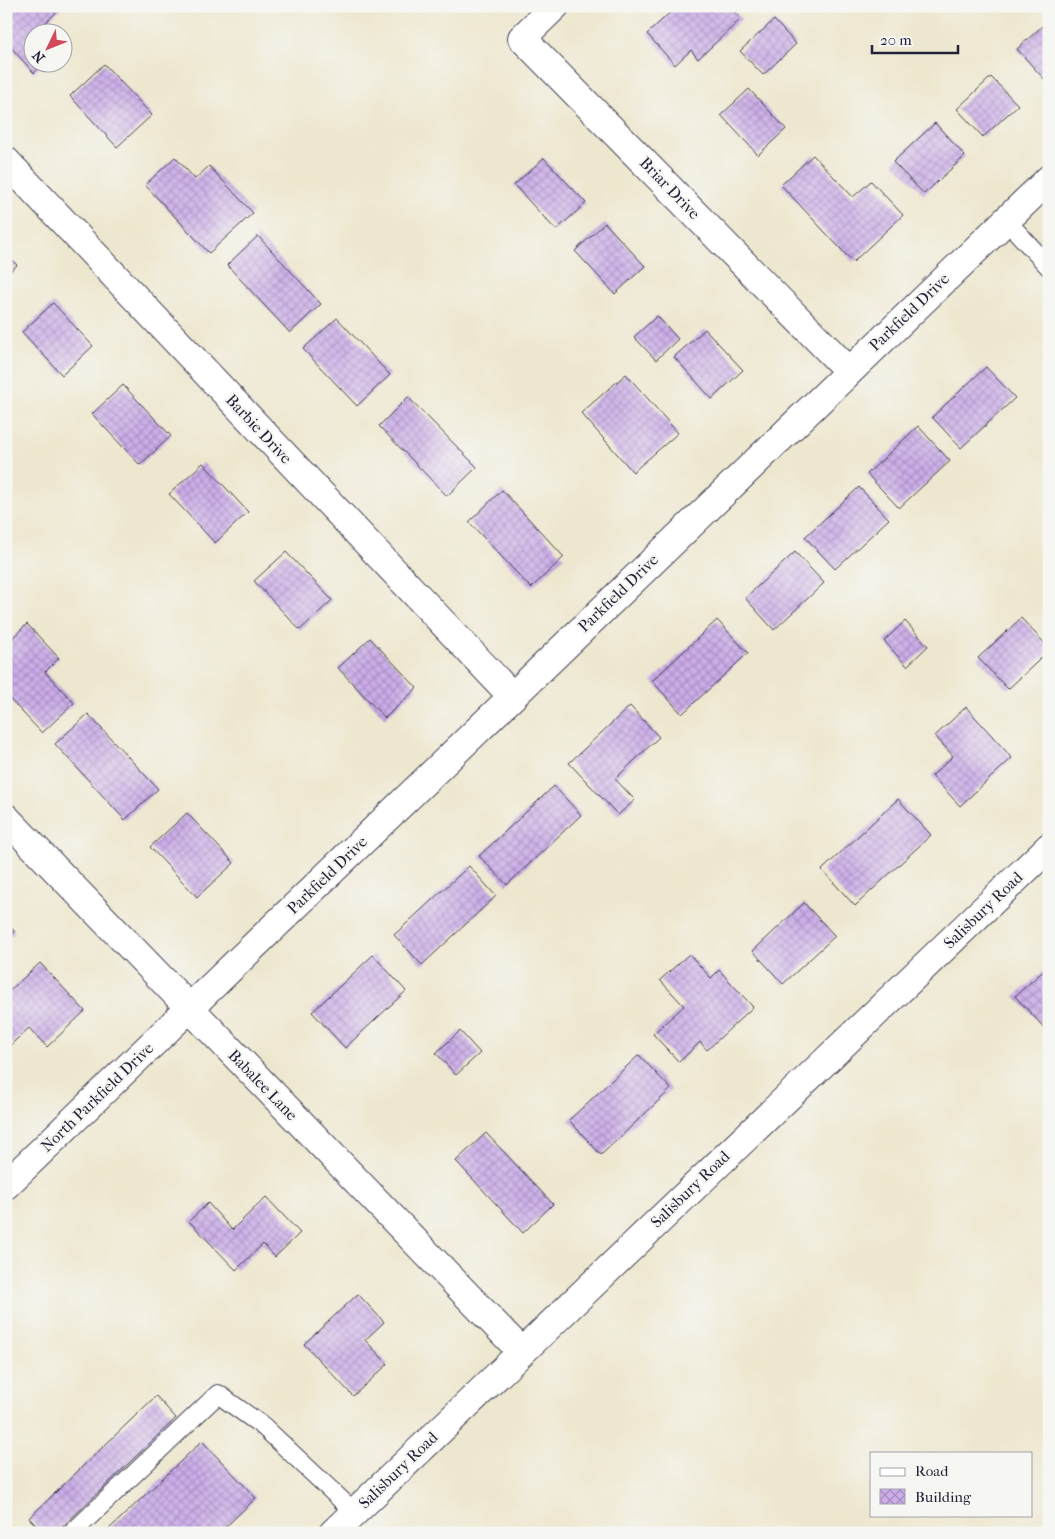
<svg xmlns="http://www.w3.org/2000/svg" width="1055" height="1539" viewBox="0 0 1055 1539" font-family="'IM FELL French Canon',serif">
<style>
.building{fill:url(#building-cross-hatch)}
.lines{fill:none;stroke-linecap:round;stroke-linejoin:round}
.lane-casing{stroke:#414051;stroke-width:20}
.street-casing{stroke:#414051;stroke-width:30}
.lane{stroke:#fff;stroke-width:18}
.street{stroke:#fff;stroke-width:28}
.labels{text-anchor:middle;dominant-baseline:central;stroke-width:4.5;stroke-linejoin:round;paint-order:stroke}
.street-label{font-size:16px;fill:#22223b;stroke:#f6f6f2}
</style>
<defs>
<pattern id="building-cross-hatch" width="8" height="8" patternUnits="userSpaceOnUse" patternTransform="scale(1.25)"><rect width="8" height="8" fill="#ccade9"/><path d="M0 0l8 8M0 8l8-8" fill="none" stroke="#a58cbe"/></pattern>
</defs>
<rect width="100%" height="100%" fill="#f6f6f2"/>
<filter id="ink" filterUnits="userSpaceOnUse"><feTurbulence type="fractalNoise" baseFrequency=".02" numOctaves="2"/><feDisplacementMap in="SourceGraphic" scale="10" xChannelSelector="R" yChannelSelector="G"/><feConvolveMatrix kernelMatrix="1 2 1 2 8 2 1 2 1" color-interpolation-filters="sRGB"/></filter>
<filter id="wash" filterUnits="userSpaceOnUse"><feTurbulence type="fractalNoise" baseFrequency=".0096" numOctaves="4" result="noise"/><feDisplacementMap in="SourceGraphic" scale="20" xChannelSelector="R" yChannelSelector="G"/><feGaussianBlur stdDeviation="1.12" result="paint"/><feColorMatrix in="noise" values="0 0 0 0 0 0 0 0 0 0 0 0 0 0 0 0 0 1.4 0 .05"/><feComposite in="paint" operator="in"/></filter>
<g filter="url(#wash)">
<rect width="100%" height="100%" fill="#eee7cf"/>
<g id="blocks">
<path class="building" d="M 6,6 L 63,6 L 42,26 L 48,32 L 32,32 L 32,62 L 45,62 L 34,73 L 6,42 Z
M 677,6 L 730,6 L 741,19 L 698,59 L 691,50 L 675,65 L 647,34 Z
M 774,20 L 796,44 L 763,75 L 740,51 Z
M 1049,20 L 1049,75 L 1044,79 L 1017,49 Z
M 104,64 L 152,115 L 117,147 L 70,96 Z
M 991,77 L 1018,105 L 983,137 L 957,109 Z
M 749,89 L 786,129 L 758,155 L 721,115 Z
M 935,123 L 965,156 L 924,194 L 893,162 Z
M 813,155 L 853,197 L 871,181 L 903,215 L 853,262 L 781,185 Z
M 175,157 L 195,179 L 209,166 L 253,213 L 209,253 L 145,185 Z
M 544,158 L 586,203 L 556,230 L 514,185 Z
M 605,223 L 645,266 L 615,294 L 575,251 Z
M 258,236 L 321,304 L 290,333 L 227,265 Z
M 6,254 L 17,265 L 6,275 Z
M 53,303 L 93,346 L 62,375 L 22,332 Z
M 657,316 L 678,339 L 656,360 L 634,337 Z
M 337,318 L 390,375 L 357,406 L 303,349 Z
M 705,329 L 743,370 L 712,399 L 674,357 Z
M 986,367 L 1015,398 L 961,448 L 932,417 Z
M 626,374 L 678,433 L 633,472 L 581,413 Z
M 123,385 L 171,436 L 140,465 L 92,414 Z
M 408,397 L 477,467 L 447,496 L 379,426 Z
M 918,426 L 950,461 L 899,508 L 867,474 Z
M 203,463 L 248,512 L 215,543 L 169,494 Z
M 859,487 L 889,519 L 835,569 L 805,537 Z
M 502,490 L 564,557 L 531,588 L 469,522 Z
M 286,552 L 332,600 L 300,630 L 254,581 Z
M 795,552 L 824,583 L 774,630 L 745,598 Z
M 1021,618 L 1049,648 L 1049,651 L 1008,689 L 978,658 Z
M 717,620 L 748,653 L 682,714 L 652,681 Z
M 905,621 L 928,646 L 907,666 L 884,641 Z
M 27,624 L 59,658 L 45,672 L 74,703 L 42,733 L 6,695 L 6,644 Z
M 370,638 L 417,688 L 385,718 L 338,668 Z
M 630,706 L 659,737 L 615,779 L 635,800 L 618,815 L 569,763 Z
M 966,707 L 1012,758 L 960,806 L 932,776 L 953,756 L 935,736 Z
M 88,714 L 158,789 L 125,820 L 55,744 Z
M 554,786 L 581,815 L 507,885 L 479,856 Z
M 898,799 L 931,835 L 855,906 L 822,870 Z
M 187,813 L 234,863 L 197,897 L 150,847 Z
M 469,866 L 496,896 L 422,965 L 394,935 Z
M 804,903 L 835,936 L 783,984 L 753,951 Z
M 6,922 L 15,932 L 6,940 Z
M 689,954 L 711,978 L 719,970 L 753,1007 L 707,1050 L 700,1042 L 679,1062 L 653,1034 L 684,1006 L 660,980 Z
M 373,955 L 406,991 L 345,1048 L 312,1012 Z
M 40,963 L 85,1011 L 47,1047 L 29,1028 L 6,1049 L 6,994 Z
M 1049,966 L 1049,1033 L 1015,996 Z
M 460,1031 L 480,1053 L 456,1075 L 436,1053 Z
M 639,1055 L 671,1089 L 601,1155 L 569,1120 Z
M 486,1133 L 553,1204 L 523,1233 L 456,1161 Z
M 266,1197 L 300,1233 L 275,1257 L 263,1244 L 236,1270 L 189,1221 L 208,1203 L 232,1230 Z
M 358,1294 L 384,1322 L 365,1340 L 388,1364 L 353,1396 L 304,1344 Z
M 156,1396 L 176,1418 L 56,1533 L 43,1533 L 29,1518 Z
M 202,1441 L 256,1498 L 219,1533 L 105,1533 Z"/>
</g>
</g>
<g filter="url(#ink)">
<use href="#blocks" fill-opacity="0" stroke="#414051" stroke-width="1"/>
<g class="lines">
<defs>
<path id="lane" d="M 1006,220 L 1049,267
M 72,1533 L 218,1394 L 264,1427 L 354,1512"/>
<path id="street" d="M 555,6 L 522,38 L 848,370
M 6,161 L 512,696
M 6,818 L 521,1351
M 6,1185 L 1049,179
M 333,1533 L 1049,847"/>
</defs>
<use href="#lane" class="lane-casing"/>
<use href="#street" class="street-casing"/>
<use href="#lane" class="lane"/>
<use href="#street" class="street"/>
</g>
</g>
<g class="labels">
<g class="street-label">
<text transform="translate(670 188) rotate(46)">Briar Drive</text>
<text transform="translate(909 312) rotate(-44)">Parkfield Drive</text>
<text transform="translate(259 429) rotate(47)">Barbie Drive</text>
<text transform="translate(618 593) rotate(-44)">Parkfield Drive</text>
<text transform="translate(327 875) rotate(-44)">Parkfield Drive</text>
<text transform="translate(983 910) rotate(-44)">Salisbury Road</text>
<text transform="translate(263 1085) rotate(46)">Babalee Lane</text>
<text transform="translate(97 1097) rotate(-44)">North Parkfield Drive</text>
<text transform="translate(690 1189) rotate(-44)">Salisbury Road</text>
<text transform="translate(398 1470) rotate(-44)">Salisbury Road</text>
</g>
</g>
<rect width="1055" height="1539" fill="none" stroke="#f6f6f2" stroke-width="25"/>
<rect x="870" y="1452" width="162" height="65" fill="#f6f6f2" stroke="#a1a1a9"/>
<rect x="880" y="1468" width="25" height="8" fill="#ffffff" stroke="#a1a1a9"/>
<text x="915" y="1476" font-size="15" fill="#22223b">Road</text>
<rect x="880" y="1489" width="25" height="15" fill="url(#building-cross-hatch)" stroke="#a1a1a9"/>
<text x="915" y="1502" font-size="15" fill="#22223b">Building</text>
<g transform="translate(48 48) rotate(227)"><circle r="24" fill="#f6f6f2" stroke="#a1a1a9"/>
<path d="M0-4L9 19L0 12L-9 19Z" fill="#d1495b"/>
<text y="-8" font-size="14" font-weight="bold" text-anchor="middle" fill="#22223b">N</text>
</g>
<path d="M872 45v8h86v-8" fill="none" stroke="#22223b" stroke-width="2.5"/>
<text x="880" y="45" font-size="15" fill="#22223b" stroke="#f6f6f2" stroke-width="4" paint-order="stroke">20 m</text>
</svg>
